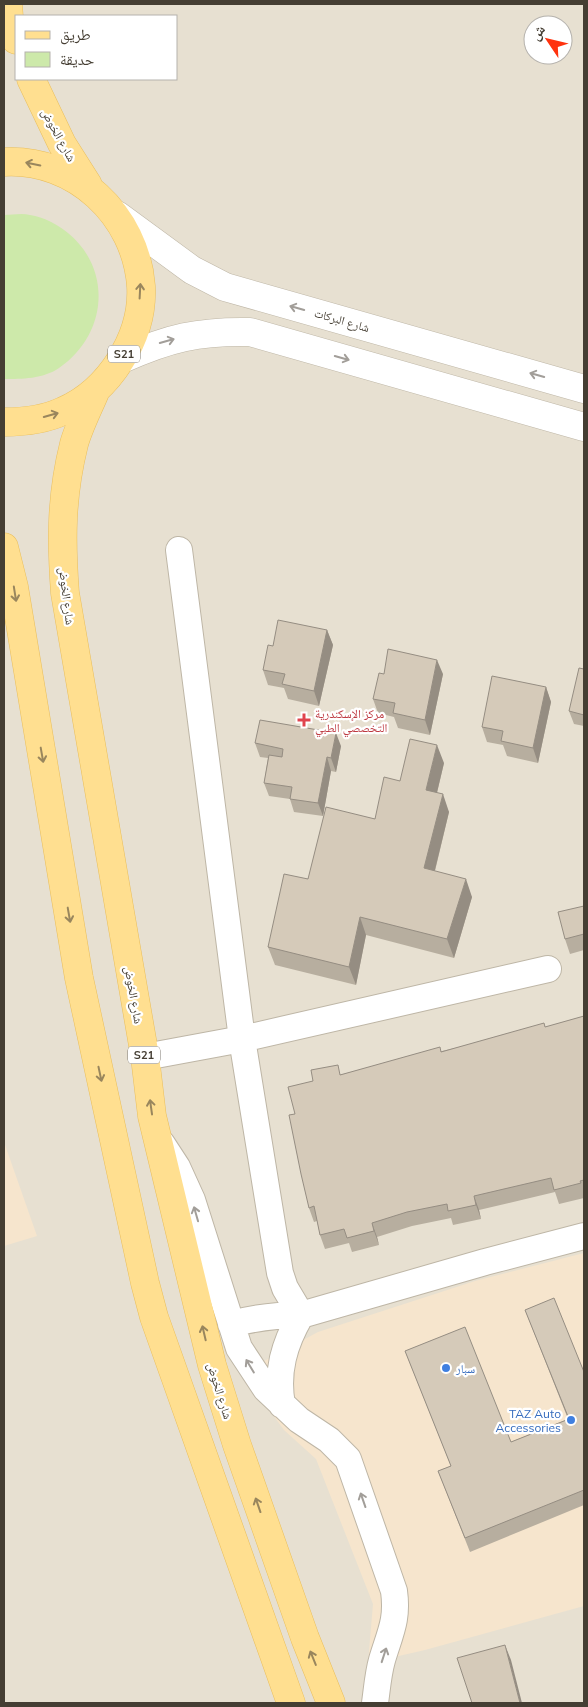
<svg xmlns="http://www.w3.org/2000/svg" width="588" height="1707" viewBox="0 0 588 1707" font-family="Mulish,'Noto Naskh Arabic',sans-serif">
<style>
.residential{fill:#e7e0d1;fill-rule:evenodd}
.commercial{fill:#f6e5cd}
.green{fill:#cde9aa}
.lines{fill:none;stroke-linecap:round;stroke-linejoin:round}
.minor-casing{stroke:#beb6a6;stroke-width:28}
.tertiary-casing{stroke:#beb6a6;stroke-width:29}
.primary-casing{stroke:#e9be5c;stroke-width:29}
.minor{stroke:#fff;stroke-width:26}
.tertiary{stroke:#fff;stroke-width:28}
.primary{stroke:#ffdf90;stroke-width:28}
.wall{fill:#b7ae9f}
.shaded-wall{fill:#958d82}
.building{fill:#d5cab9;stroke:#958d82}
.oneway{stroke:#99865d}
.oneway2{stroke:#a29e99}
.health-dot{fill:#e0444e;stroke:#fff;stroke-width:2}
.shop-dot{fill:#3f7fe0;stroke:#fff;stroke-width:2}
.labels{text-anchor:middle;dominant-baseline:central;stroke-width:4.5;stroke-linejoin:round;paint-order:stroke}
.shield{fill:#fff;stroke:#7d7870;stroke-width:1}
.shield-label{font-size:11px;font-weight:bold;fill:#453e33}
.street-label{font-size:12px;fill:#453e33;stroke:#fff}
.health-label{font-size:12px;fill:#be3a42;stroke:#fff;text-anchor:start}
.shop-label{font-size:12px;fill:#366cbe;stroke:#fff;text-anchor:start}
</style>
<rect width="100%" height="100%" fill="#f3eee4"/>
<path class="residential" d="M 4,4 L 584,4 L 584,1703 L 4,1703 ZM 16,16 L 176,16 L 176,79 L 16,79 ZM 533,25 L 563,25 L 563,55 L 533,55 Z"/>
<path class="commercial" d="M 4,1142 L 37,1236 L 4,1246 Z
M 584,1253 L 584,1606 L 425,1650 L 368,1663 L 373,1604 L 316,1459 L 284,1430 L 242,1373 L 318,1332 L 475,1281 Z"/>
<path class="green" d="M 4,215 C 12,215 22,213 30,215 C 44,217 57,224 68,233 C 113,270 107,335 59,368 C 43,379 22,379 4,379 Z"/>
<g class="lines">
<defs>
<path id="minor" d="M 179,550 L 242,1039 L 280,1273 L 285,1288 L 301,1315
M 145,1057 L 242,1039 L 548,969
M 162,1144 L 177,1167 L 192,1200 L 239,1348 L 266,1389 L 299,1420 L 329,1440 L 348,1459 L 394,1591 C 398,1620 390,1633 382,1660 C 378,1674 377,1689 375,1703
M 231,1324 C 254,1318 276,1315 301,1315 L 485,1262 L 584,1236
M 282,1405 C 276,1372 284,1344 301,1315"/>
<path id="tertiary" d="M 117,215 L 192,270 L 225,287 L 584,389
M 122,359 C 169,338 198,331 250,332 L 584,427"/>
<path id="primary" d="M 8,4 L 9,17 L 16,40
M 31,79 L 62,144 L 88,185
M 4,162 C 75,158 136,215 141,286 C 144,337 109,391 63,411 C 44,420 24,422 4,422
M 96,390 C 89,407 79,426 74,444 C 61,496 61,540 65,593 L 145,1057 L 152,1116 L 212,1365 L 237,1445 L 305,1638 L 331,1703
M 4,547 L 14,587 L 79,978 L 145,1283 L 154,1317 L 291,1703"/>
</defs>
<use href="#minor" class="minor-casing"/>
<use href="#tertiary" class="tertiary-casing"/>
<use href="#primary" class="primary-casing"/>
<use href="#minor" class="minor"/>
<use href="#tertiary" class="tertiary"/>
<use href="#primary" class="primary"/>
</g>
<path class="wall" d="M 327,630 L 333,645 L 319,706 L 288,699 L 284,688 L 268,685 L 263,670 L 273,646 Z
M 584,669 L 584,726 L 574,724 L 569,711 Z
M 384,674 L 443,674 L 430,735 L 398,728 L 394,717 L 378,713 L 373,699 Z
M 546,687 L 551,702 L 538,763 L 507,756 L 503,745 L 487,742 L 482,727 Z
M 255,743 L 341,746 L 336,772 L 331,771 L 323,816 L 294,812 L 290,799 L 269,796 L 264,783 L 268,758 L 260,757 Z
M 444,763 L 437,793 L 449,812 L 435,871 L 472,897 L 454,958 L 366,935 L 356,985 L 275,965 L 268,947 L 308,879 L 375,819 L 400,781 Z
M 584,906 L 584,950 L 570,954 L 565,939 Z
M 584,1016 L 584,1198 L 559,1204 L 555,1192 L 479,1210 L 481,1219 L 453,1225 L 451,1218 L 412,1226 L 377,1237 L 379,1245 L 352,1252 L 349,1243 L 325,1249 L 320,1235 L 317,1221 L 314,1222 L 309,1208 L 295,1114 L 313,1081 L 546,1027 Z
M 525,1310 L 584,1372 L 584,1505 L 470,1552 L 438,1471 L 451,1466 L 405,1351 L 511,1442 L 568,1419 Z"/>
<path class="shaded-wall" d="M 327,630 L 333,645 L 319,706 L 314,691 Z
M 437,660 L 443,674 L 430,735 L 425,720 Z
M 546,687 L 551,702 L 538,763 L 533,748 Z
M 336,733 L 341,746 L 336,772 L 331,758 Z
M 437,745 L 444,763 L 433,809 L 426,790 Z
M 327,757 L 331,771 L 323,816 L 318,803 Z
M 443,794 L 449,812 L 431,886 L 424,868 Z
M 466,879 L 472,897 L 454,958 L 447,939 Z
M 360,917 L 366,935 L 356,985 L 349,967 Z
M 474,1196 L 479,1210 L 481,1219 L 476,1205 Z
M 372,1223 L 377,1237 L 379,1245 L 374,1231 Z
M 505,1645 L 511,1660 L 522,1703 L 520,1703 Z"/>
<path class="building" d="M 278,620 L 327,630 L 314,691 L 282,684 L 285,674 L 263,670 L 268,645 L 273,646 Z
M 388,649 L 437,660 L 425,720 L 393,713 L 395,703 L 373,699 L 379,673 L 384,674 Z
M 579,668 L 584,669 L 584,715 L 569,711 Z
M 492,676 L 546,687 L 533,748 L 501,741 L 503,731 L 482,727 Z
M 260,720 L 336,733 L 331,758 L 327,757 L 318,803 L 290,799 L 292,787 L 264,783 L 269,755 L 282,757 L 283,749 L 255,743 Z
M 410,739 L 437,745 L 426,790 L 443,794 L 424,868 L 466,879 L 447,939 L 360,917 L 349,967 L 268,947 L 284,874 L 308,879 L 326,807 L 375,819 L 384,777 L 400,781 Z
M 584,906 L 584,934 L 565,939 L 558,912 Z
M 584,1016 L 584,1180 L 580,1181 L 581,1183 L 554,1190 L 551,1178 L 474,1196 L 476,1205 L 448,1211 L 447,1204 L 407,1212 L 372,1223 L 374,1231 L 347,1238 L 344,1229 L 320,1235 L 314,1206 L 309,1208 L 301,1174 L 289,1115 L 295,1114 L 288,1087 L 313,1081 L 311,1070 L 338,1065 L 340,1075 L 440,1047 L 441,1052 L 544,1023 L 545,1027 Z
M 554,1298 L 584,1372 L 584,1490 L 465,1538 L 438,1471 L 451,1466 L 405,1351 L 465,1327 L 511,1442 L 569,1419 L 525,1310 Z
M 505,1645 L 520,1703 L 472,1703 L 457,1658 Z"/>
<defs><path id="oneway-shaft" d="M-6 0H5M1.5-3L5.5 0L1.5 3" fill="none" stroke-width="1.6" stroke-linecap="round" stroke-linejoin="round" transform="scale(1.25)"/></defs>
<g class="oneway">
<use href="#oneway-shaft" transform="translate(33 164) rotate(-168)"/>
<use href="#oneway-shaft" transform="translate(140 291) rotate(-87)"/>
<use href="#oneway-shaft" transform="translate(51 415) rotate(-16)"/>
<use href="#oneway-shaft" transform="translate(15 594) rotate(81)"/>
<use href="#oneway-shaft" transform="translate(42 755) rotate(80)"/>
<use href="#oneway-shaft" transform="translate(69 915) rotate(80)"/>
<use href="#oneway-shaft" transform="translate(100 1074) rotate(78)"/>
<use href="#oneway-shaft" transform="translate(151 1107) rotate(-98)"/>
<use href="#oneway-shaft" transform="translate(204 1333) rotate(-103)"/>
<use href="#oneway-shaft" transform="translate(258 1505) rotate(-109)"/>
<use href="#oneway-shaft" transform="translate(313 1658) rotate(-112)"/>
</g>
<g class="oneway2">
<use href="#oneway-shaft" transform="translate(297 308) rotate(-164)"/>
<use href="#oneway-shaft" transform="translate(167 341) rotate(-16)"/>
<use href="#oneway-shaft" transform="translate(342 358) rotate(16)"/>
<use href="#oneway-shaft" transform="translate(537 375) rotate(-164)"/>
<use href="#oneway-shaft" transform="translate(196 1214) rotate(-106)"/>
<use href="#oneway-shaft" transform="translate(250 1366) rotate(-121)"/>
<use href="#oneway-shaft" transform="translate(363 1500) rotate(-109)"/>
<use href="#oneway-shaft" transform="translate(384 1655) rotate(-72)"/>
</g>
<path class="health-dot" d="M301.5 712.5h5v5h5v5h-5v5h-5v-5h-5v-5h5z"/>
<g class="shop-dot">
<circle cx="446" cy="1368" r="5"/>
<circle cx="571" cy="1420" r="5"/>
</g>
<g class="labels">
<g class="shield">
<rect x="108" y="345.5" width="32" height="17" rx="4"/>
<rect x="128" y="1046.5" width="32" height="17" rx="4"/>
</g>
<g class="shield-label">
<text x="124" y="354">S21</text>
<text x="144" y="1055">S21</text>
</g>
<g class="street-label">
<text transform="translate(59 135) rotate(61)">شارع الخوض</text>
<text transform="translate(342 320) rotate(16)">شارع البركات</text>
<text transform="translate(67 596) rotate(83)">شارع الخوض</text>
<text transform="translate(134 995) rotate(80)">شارع الخوض</text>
<text transform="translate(220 1391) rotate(73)">شارع الخوض</text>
</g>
<g class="health-label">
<text x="315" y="713">مركز الإسكندرية<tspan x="315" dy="14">التخصصي الطبي</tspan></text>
</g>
<g class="shop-label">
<text x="456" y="1368">سبار</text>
<text x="561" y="1413" text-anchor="end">TAZ Auto<tspan x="561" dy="14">Accessories</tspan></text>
</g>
</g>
<rect width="588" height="1707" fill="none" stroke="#453e33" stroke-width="10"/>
<rect x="15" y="15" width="162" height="65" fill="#ffffff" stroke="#b5b2ad"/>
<rect x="25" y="31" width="25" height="8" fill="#ffdf90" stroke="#b5b2ad"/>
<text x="60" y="40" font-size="15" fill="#453e33">طريق</text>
<rect x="25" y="52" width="25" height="15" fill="#cde9aa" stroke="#b5b2ad"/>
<text x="60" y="65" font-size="15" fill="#453e33">حديقة</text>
<g transform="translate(548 40) rotate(305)"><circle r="24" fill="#ffffff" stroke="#b5b2ad"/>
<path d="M0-4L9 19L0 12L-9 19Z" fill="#ff320e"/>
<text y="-8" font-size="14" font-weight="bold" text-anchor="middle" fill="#453e33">ش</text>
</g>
</svg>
